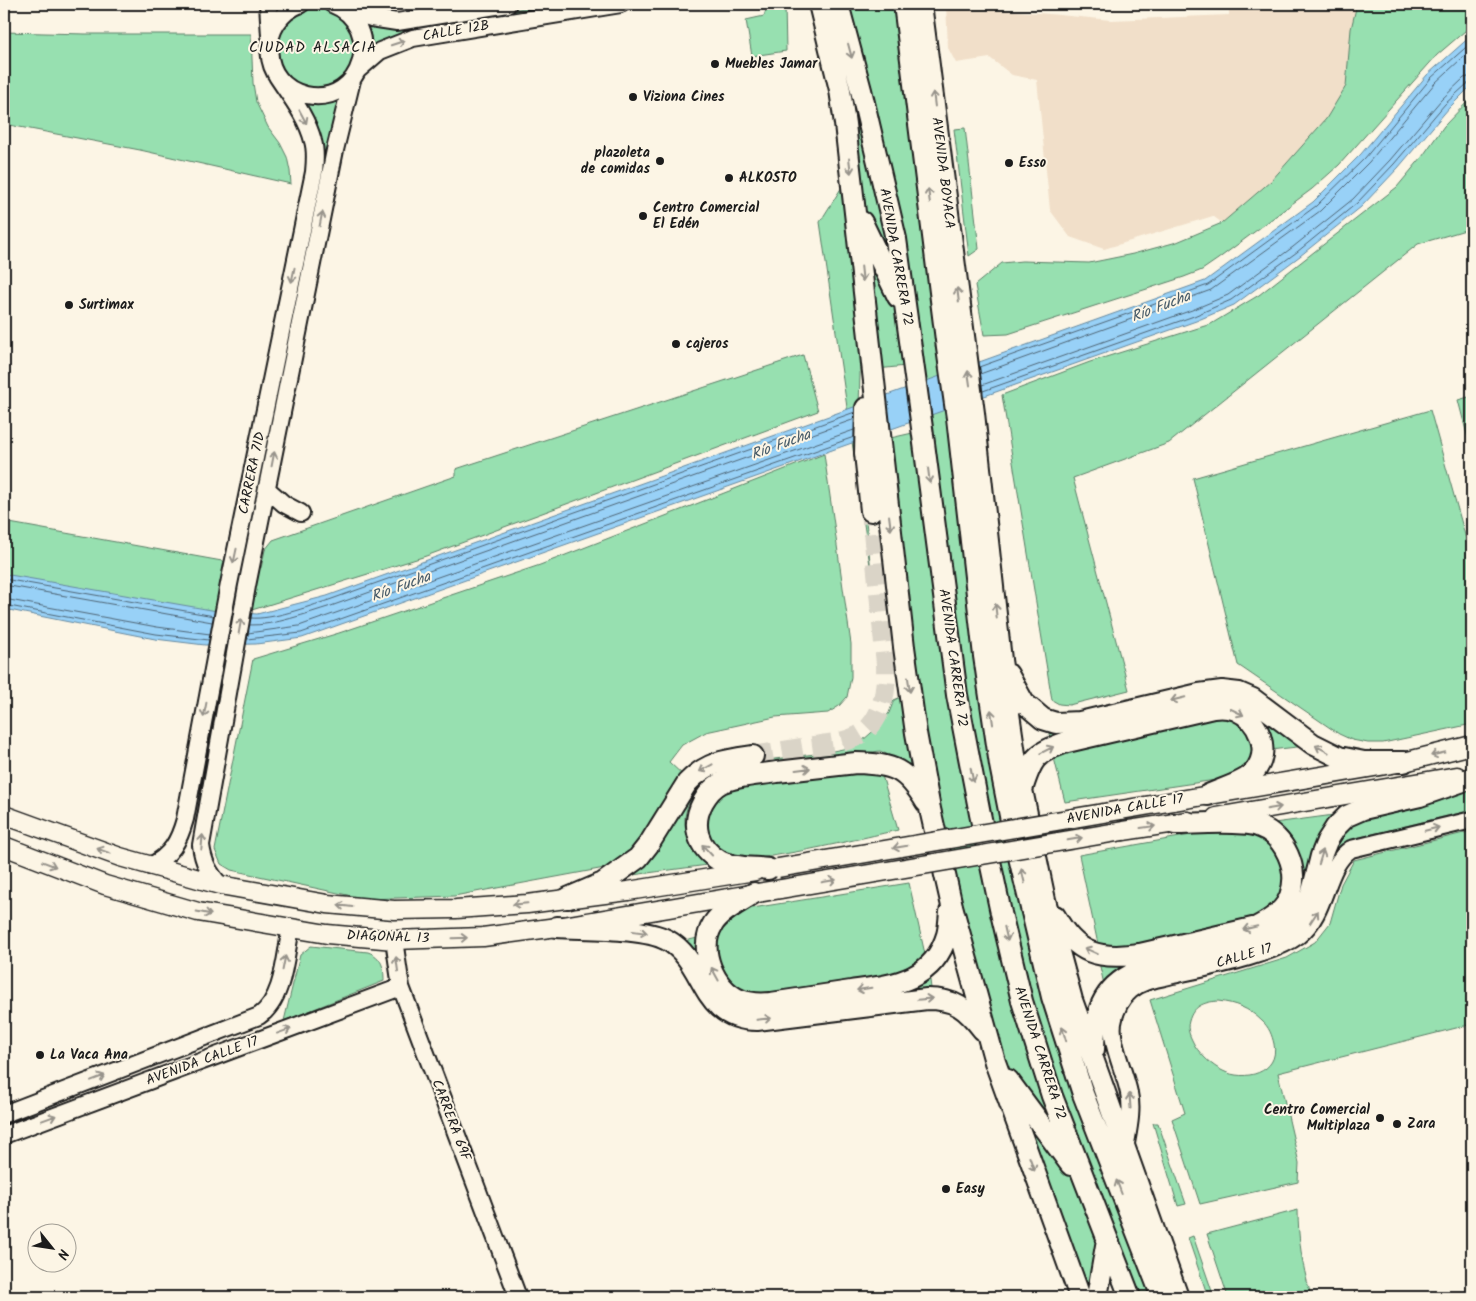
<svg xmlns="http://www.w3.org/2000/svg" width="1476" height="1301" viewBox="0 0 1476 1301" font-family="Kalam,sans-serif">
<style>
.built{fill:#f1dfc9}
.green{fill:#97e0b0;stroke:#5a7e66;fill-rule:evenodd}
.water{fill:#98d1f7;stroke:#66899f}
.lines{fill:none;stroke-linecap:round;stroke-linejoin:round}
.shore{stroke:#4e6474;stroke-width:1}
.highway-tunnel{stroke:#dad4c7;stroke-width:20;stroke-dasharray:20 10;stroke-linecap:butt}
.secondary-casing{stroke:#1c1c1c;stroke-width:20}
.primary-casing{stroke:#1c1c1c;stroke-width:21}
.highway-casing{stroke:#1c1c1c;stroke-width:24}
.secondary{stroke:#fcf5e5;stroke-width:16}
.primary{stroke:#fcf5e5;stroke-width:18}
.highway{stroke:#fcf5e5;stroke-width:20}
.primary-bridge-casing{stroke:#1c1c1c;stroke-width:21;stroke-linecap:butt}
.primary-bridge{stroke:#fcf5e5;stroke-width:18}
.oneway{stroke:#97938b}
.poi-dot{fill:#1c1c1c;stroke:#fcf5e5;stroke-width:2}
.labels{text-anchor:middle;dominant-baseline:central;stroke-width:4;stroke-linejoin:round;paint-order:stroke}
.street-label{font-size:14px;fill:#1c1c1c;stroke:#fcf5e5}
.poi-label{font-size:14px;font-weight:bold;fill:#1c1c1c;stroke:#fcf5e5;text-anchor:start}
.neighbourhood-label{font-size:15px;letter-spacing:1px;fill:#1c1c1c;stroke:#fcf5e5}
.water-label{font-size:15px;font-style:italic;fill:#475b69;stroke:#fcf5e5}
</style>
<rect width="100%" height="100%" fill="#fcf5e5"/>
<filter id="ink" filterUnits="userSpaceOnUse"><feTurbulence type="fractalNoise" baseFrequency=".02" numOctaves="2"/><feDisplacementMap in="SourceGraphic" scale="10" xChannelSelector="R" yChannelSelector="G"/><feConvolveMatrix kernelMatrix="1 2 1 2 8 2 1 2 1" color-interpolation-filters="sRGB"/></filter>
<g filter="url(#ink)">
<path class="built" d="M 946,4 L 1111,20 L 1229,15 L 1229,4 L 1357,4 L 1351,29 L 1346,86 L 1326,119 L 1271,181 L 1222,223 L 1213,216 L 1104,249 L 1070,237 L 1050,210 L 1037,80 L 1012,75 L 990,58 L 956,63 L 948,48 Z"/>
<path class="green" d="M 547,4 L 574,4 L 373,49 L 369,24 L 421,26 Z
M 831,4 L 856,96 L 894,275 L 863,212 Z
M 847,4 L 895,4 L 1002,807 L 1155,1297 L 1134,1297 L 1028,1000 L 971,735 Z
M 1357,4 L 1472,4 L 1472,25 L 1437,55 L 1339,165 L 1312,189 L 1218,259 L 1202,270 L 1184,277 L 1008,334 L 984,335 L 975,285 L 1002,263 L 1022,261 L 1089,263 L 1133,254 L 1177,242 L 1222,223 L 1271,181 L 1326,119 L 1346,86 L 1351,29 Z
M 785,6 L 786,51 L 752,56 L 746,20 L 764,16 L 767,7 Z
M275 48a41 41 0 1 1 82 0a41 41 0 1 1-82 0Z
M 4,32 L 85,34 L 251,34 L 253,83 L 256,102 L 268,127 L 280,143 L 287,157 L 290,171 L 291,184 L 140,150 L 4,124 Z
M 1472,97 L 1472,228 L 1418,244 L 1169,443 L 1073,478 L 1129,690 L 1069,705 L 1059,704 L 1052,700 L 1002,395 L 1090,362 L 1211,324 L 1259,295 L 1397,187 L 1422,157 L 1444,126 Z
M 340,98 L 326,157 L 320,156 L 303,101 Z
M 965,128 L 979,249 L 969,256 L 954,129 Z
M 845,182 L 861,342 L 858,438 L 871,572 L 820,222 Z
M 863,236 L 900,312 L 906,366 L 877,369 Z
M 803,355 L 818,411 L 426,556 L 226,618 L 4,576 L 4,522 L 261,568 L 265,550 L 273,540 L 456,476 L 456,469 Z
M 1472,396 L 1472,454 L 1458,400 Z
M 1430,410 L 1472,560 L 1472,724 L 1383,743 L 1368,743 L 1352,740 L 1339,734 L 1238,665 L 1193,478 Z
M 917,432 L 941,610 L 1065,1146 L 1001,1060 L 962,912 L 930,765 L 886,439 Z
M 824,454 L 851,644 L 851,677 L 847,697 L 839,706 L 828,713 L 775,717 L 706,732 L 682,745 L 669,762 L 684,776 L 631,852 L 610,867 L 454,896 L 366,899 L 231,870 L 221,864 L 215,850 L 253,659 L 339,633 L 540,565 Z
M 901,697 L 916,777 L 905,763 L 880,751 L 727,770 C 722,771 716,773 712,776 C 693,788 676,817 690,839 C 696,848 708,856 715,864 L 625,876 L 694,786 L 726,765 L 823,753 L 843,749 L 862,741 L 879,726 L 889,713 L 894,700 Z
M 1232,697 L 1306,746 L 1270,750 L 1248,711 L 1050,739 L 1048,727 Z
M 1221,714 L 1234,715 L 1255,740 L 1250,766 L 1229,778 L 1065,802 L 1053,754 Z
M 833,772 L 881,772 L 898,830 C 870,836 745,867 726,857 C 719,852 713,844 706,838 L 706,807 L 729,786 Z
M 1472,788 L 1472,810 L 1356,838 L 1341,844 L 1331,855 L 1332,849 L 1352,822 Z
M 1334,815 C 1319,832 1311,853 1306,875 C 1304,881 1304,888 1301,894 C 1293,910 1281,921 1267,931 L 1131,967 L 1112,981 L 1105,989 L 1099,962 L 1130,962 L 1251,931 C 1260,928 1269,925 1276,920 C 1302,900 1310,857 1287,832 C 1283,829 1278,826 1274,823 Z
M 1230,828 L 1260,832 L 1286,861 L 1281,900 L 1267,914 L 1149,946 L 1099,949 L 1079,855 Z
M 1472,831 L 1472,1024 L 1278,1073 L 1299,1163 L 1298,1182 L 1200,1204 L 1172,1119 L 1185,1113 L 1150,1000 L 1287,958 L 1315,942 L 1330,923 L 1341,884 L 1354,860 ZM 1218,1001 C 1235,1003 1249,1008 1262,1021 C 1269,1027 1272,1035 1274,1044 C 1280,1073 1244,1082 1223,1071 C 1212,1066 1202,1056 1195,1046 C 1191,1038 1186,1030 1189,1021 C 1193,1006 1204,1002 1218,1001 Z
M 909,883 L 927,963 L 917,972 L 762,996 L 746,994 L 721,975 L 714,949 L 718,933 L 726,918 L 740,910 Z
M 698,938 C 694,952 699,958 706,970 C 721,996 735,1008 766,1007 L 913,985 L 922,981 L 929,973 L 931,988 L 766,1011 C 717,1015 704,976 684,941 Z
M 311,946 L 368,952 C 382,957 384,967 384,981 L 284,1021 L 300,955 Z
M 1024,1117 L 1082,1185 L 1099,1244 L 1090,1297 Z
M 1153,1123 L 1158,1123 L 1186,1204 L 1178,1206 Z
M 1298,1210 C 1298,1237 1302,1265 1310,1292 L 1296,1297 L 1228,1297 L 1207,1234 Z
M 1193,1236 L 1214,1297 L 1208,1297 L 1188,1238 Z"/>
<path class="water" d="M 1472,35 L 1472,85 L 1449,108 L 1398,168 L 1361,207 L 1300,256 L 1234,305 L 1196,321 L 302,638 L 256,644 L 205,645 L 155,639 L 4,609 L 4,574 L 217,611 L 257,614 L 327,596 L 1205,281 L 1313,202 L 1361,154 L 1427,75 Z"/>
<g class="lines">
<path class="shore" d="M 979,367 L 1208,285 L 1316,206 L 1365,158 L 1431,78 L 1472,42
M 980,374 L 1211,290 L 1320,211 L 1369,162 L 1435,83 L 1472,49
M 982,385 L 1192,310 L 1228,295 L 1293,247 L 1353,199 L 1390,160 L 1441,100 L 1464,78 L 1472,76
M 983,391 L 1194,316 L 1231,300 L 1297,252 L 1357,203 L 1394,164 L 1445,104 L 1467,84 L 1472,82
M 4,579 L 214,616
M 4,585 L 212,622
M 4,599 L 157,627 L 210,634
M 4,605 L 156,634 L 209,640
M 251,618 C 272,620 307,607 329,600 L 855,412
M 250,625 C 273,626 308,613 331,606 L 855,419
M 248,633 L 299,626 L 854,430
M 247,639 L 301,633 L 854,437"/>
<path class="highway-tunnel" d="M 753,756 C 773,753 793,749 814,746 C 828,744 842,743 855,737 C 883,725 887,690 886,664 L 871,511"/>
<defs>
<path id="secondary" d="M 268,4 L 270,36
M 301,4 C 257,20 259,85 306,95 C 363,107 386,25 332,4
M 346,10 L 371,18 L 397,22 L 508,4
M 358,70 L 380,51 L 413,38 L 621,4
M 267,489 L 284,504 L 301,513
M 150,866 C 171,856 179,841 185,819 L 229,584 L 314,172 C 315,162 316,151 313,141 C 307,117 290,96 277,76
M 220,885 C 209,873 203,862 201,845 L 247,586 L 335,150 L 352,80
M 394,940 L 401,987 L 518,1297
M 4,1114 L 259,1016 C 284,999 285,956 291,928
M 4,1135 L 401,987
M 1125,1149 C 1128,1131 1133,1111 1129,1093 C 1125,1072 1110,1043 1113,1023 C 1115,1011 1121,998 1131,990 C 1142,980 1159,979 1173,975 C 1209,967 1271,956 1299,935 C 1328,912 1324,867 1351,849 L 1472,820"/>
<path id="primary" d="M 1121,810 L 1404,762 L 1472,745
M 4,815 L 120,857 L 220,885 L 327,904 L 394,910 L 456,909 L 527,904 L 628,891 L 755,871
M 1216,817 L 1457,776
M 1123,831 L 1188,821
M 4,846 L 105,885 L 198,912 L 327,934 L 394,940 L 483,937 L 557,927 L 781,889"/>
<path id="highway" d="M 819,4 L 840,90 L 845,124 L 904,647 L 916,733 L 930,809 L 952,906 L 995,1062 L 1080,1297
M 838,4 L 861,90 L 896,239 L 922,428 L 957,695 L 980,814 L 1001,913 L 1022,1001 L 1052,1096 L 1130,1297
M 904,4 L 947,348 L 957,418 L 984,656 L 1000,765 L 1014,836 L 1052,997 L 1083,1094 L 1162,1297
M 921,4 L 974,413 L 1001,660 L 1016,761 L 1045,900 L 1072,1000 L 1178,1297
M 862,222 L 898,297
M 866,408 L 865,453 L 871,511
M 1008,674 L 1024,703 L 1043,719 L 1056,723 L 1080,722 L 1199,694 L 1222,691 L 1239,693 L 1253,699 L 1313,744 L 1339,757 L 1364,762 L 1404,762
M 1022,790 C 1032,758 1035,753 1067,742 L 1213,708 C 1221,707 1228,707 1236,710 C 1259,720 1272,751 1254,772 C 1246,782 1221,789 1208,795
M 768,869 C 753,867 733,868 720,861 C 697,848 691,824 703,802 C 707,795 713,787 721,783 C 738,775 758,775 777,772 C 803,769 830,766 856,763 C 894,764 906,769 926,802
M 754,893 C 741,902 722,910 713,924 C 697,950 714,988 740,1000 C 751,1004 760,1004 771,1003 C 798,999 824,995 851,991 C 892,985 933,982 947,935 C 949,928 949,920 950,912
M 568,898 L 603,883 L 638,858 L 649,844 L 687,783 C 707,762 725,760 753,756
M 1055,916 C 1076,954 1098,960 1140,954 L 1257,927 C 1271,920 1285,911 1290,896 C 1300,870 1285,835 1258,826 C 1240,820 1195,824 1174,824
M 557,927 C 585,929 643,927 667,940 C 707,962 699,1020 757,1020 L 927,999 C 955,999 966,1008 983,1030
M 1094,1050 C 1094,1015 1101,988 1136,972 L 1264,941 L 1285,931 L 1303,911 L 1311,896 L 1321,856 L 1327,841 L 1336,827 L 1347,816 L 1363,809 L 1420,796 L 1472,778
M 1008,1080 L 1071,1165
M 1097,1297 L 1107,1240"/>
</defs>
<use href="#secondary" class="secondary-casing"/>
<use href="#primary" class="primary-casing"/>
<use href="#highway" class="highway-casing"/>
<use href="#secondary" class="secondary"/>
<use href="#primary" class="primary"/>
<use href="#highway" class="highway"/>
<defs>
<path id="primary-bridge" d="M 778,868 L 1121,810
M 781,889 L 1123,831"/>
</defs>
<use href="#primary-bridge" class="primary-bridge-casing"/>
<use href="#primary-bridge" class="primary-bridge"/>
</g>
<defs><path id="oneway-shaft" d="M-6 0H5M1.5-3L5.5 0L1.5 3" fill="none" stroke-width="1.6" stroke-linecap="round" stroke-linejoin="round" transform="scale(1.25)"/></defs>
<g class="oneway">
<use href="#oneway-shaft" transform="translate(398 43) rotate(-18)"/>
<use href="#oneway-shaft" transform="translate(850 51) rotate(75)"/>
<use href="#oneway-shaft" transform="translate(934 99) rotate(-97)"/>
<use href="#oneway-shaft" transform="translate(303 117) rotate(62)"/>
<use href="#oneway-shaft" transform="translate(850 166) rotate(83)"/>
<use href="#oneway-shaft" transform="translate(929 196) rotate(-97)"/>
<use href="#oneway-shaft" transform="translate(321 219) rotate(-79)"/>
<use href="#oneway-shaft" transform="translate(862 274) rotate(84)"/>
<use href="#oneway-shaft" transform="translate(293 275) rotate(102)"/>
<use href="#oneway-shaft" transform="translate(958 295) rotate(-97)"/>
<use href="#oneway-shaft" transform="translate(969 378) rotate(-98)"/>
<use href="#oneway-shaft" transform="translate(273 459) rotate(-79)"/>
<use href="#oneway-shaft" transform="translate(929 476) rotate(83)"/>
<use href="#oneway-shaft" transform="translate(890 523) rotate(83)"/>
<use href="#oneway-shaft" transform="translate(235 556) rotate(102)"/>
<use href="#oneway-shaft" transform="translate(996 611) rotate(-96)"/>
<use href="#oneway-shaft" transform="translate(240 626) rotate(-80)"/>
<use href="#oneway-shaft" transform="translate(909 685) rotate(82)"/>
<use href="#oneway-shaft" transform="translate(1178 699) rotate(167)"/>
<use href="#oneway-shaft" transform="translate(205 710) rotate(101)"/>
<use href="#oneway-shaft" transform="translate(1237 712) rotate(26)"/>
<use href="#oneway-shaft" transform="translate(992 717) rotate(-98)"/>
<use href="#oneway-shaft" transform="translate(1322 749) rotate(-152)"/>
<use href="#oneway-shaft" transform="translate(1047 750) rotate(-27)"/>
<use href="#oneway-shaft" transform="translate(1438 754) rotate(167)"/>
<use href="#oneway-shaft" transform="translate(706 768) rotate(151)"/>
<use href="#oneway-shaft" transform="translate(803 769) rotate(-7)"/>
<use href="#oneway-shaft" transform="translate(972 775) rotate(79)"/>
<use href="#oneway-shaft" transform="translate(1274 808) rotate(-9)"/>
<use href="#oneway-shaft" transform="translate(1148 827) rotate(-8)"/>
<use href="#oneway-shaft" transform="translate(1432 829) rotate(-13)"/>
<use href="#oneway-shaft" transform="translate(1075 839) rotate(-10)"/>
<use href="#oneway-shaft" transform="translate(202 842) rotate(-85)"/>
<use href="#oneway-shaft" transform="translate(900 847) rotate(170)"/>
<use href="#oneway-shaft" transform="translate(707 850) rotate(-133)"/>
<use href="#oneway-shaft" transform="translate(104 851) rotate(-160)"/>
<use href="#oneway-shaft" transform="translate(1321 857) rotate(-73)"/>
<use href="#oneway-shaft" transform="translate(49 864) rotate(21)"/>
<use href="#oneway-shaft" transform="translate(1023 876) rotate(-103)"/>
<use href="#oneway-shaft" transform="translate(829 881) rotate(-10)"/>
<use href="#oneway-shaft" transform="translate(520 904) rotate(175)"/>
<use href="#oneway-shaft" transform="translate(345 906) rotate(-173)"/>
<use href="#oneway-shaft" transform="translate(204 913) rotate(11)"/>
<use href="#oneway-shaft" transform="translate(1314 917) rotate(-57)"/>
<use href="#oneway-shaft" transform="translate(1250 928) rotate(166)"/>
<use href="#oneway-shaft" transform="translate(640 932) rotate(8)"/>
<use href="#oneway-shaft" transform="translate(1006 934) rotate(77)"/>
<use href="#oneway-shaft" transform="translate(460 938) rotate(-2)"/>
<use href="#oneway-shaft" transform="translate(1091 951) rotate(-156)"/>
<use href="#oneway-shaft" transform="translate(284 963) rotate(-79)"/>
<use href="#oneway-shaft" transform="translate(397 964) rotate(-98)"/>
<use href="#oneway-shaft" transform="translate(715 974) rotate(-119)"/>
<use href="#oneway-shaft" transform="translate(864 989) rotate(171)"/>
<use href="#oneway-shaft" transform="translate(925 999) rotate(-5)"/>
<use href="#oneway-shaft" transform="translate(764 1019) rotate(-6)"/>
<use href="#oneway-shaft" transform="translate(284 1031) rotate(-20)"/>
<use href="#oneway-shaft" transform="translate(1064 1034) rotate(-107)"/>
<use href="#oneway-shaft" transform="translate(98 1078) rotate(-21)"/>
<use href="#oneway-shaft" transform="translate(1130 1101) rotate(-94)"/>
<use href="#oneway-shaft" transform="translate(49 1118) rotate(-20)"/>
<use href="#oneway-shaft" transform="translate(1032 1164) rotate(70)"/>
<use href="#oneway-shaft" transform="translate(1119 1187) rotate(-111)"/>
</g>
</g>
<g class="poi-dot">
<circle cx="715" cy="64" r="5"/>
<circle cx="633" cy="97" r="5"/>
<circle cx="660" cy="161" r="5"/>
<circle cx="1009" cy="163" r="5"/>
<circle cx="729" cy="178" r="5"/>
<circle cx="643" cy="216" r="5"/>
<circle cx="69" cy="305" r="5"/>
<circle cx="676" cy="344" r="5"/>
<circle cx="40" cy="1055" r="5"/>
<circle cx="1380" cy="1118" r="5"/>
<circle cx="1397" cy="1124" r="5"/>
<circle cx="946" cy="1189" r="5"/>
</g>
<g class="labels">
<g class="street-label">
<text transform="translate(456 31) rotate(-10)">CALLE 12B</text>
<text transform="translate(943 173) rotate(83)">AVENIDA BOYACA</text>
<text transform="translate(896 257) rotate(80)">AVENIDA CARRERA 72</text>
<text transform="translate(252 473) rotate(-78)">CARRERA 71D</text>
<text transform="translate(953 658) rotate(82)">AVENIDA CARRERA 72</text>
<text transform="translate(1125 809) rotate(-10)">AVENIDA CALLE 17</text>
<text transform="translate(388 937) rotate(2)">DIAGONAL 13</text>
<text transform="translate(1244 956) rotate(-16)">CALLE 17</text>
<text transform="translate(1040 1053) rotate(72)">AVENIDA CARRERA 72</text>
<text transform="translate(202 1061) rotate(-20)">AVENIDA CALLE 17</text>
<text transform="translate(451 1120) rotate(69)">CARRERA 69F</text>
</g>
<g class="poi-label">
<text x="725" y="64">Muebles Jamar</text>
<text x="643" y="97">Viziona Cines</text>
<text x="650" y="153" text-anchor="end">plazoleta<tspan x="650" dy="16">de comidas</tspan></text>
<text x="1019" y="163">Esso</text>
<text x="739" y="178">ALKOSTO</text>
<text x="653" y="208">Centro Comercial<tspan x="653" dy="16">El Edén</tspan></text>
<text x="79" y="305">Surtimax</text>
<text x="686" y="344">cajeros</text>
<text x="50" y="1055">La Vaca Ana</text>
<text x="1370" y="1110" text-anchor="end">Centro Comercial<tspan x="1370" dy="16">Multiplaza</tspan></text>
<text x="1407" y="1124">Zara</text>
<text x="956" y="1189">Easy</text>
</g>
<g class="neighbourhood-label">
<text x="313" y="48">CIUDAD ALSACIA</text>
</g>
<g class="water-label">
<text transform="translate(1161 307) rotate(-21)">Río Fucha</text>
<text transform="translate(781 445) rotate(-20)">Río Fucha</text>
<text transform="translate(401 587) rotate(-20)">Río Fucha</text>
</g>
</g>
<rect width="1476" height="1301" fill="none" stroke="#fcf5e5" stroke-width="20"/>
<rect x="10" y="10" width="1456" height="1281" fill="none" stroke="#1c1c1c" stroke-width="2" filter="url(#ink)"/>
<g transform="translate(52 1248) rotate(120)"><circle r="24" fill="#fcf5e5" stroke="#a29e95"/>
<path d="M0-4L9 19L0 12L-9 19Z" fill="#1c1c1c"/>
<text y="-8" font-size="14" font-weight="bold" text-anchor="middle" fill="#1c1c1c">N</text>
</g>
</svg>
